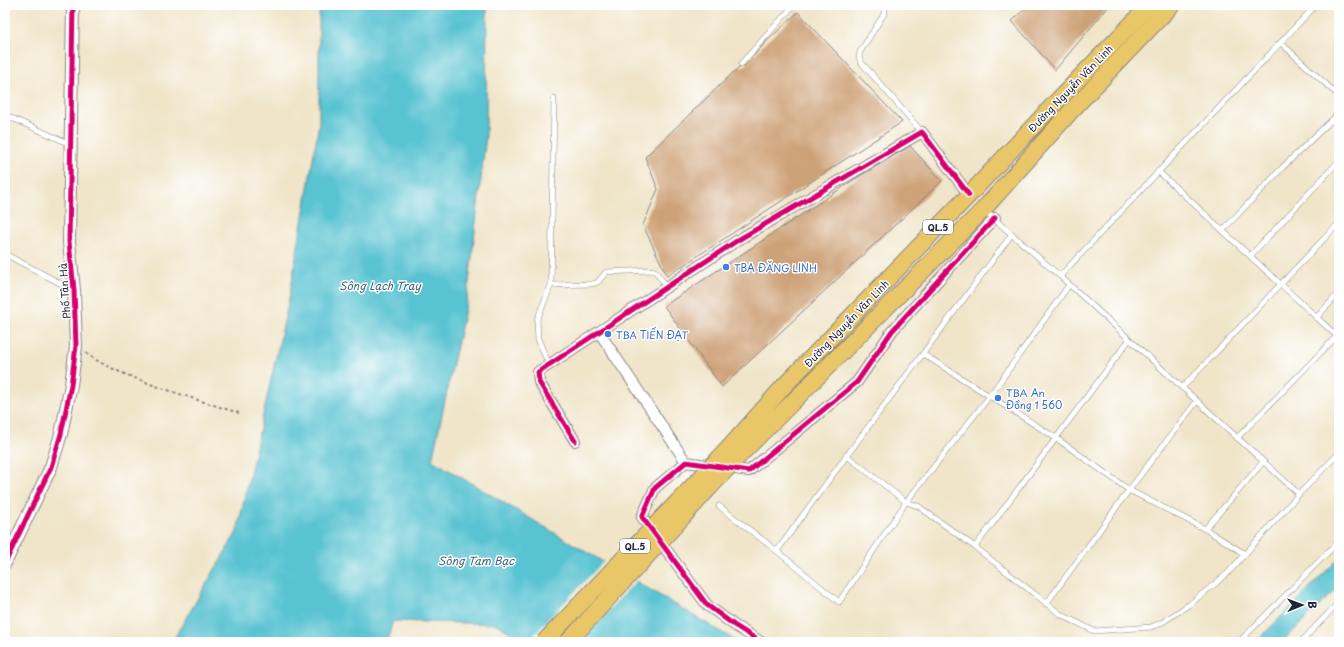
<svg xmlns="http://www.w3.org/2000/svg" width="1344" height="647" viewBox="0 0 1344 647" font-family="'Playpen Sans',sans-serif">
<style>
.water{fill:#58c3d1;stroke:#3d7286}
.pier{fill:#f0e5c9}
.building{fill:#cea278}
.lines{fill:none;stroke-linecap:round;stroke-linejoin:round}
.service-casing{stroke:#898482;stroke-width:6}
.minor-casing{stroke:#898482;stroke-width:12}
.tertiary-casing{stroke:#898482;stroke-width:14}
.trunk-casing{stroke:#898482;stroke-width:18}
.path{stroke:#898482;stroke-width:2;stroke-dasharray:3 3;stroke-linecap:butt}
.service{stroke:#fff;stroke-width:5}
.minor{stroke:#fff;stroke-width:10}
.tertiary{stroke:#fff;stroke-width:12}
.trunk{stroke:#e9c769;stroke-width:16}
.trunk-bridge-casing{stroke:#898482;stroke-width:18;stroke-linecap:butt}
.trunk-bridge{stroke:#e9c769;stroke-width:16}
.cycleway-casing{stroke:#fff;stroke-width:8}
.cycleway{stroke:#d6006c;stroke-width:5}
.shop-dot{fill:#3f7fe0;stroke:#fff;stroke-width:1.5}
.labels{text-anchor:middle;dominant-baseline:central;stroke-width:3;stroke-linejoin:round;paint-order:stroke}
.shield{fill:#fff;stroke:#646476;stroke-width:1}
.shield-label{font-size:9px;font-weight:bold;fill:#22223b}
.street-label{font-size:10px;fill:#22223b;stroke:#fff}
.shop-label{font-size:10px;fill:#366cbe;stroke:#fff;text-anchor:start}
.water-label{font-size:11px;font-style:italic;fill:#386277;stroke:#fff}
</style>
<rect width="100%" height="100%" fill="#fff"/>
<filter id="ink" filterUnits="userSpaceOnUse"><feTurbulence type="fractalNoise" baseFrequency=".025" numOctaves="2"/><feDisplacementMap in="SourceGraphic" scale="8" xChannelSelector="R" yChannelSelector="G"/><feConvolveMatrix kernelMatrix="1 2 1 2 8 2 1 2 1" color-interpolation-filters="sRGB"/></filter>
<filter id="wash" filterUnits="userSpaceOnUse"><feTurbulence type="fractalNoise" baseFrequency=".012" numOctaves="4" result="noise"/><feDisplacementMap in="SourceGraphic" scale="16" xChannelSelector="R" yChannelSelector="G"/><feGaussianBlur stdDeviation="0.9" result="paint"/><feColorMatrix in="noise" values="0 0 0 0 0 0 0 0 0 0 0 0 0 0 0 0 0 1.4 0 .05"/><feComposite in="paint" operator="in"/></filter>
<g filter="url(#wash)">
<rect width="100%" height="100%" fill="#f0e5c9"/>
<path class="water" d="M 319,5 L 487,5 L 486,135 L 467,300 L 432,460 L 738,642 L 525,642 L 497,624 L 393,621 L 386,642 L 172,642 L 237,532 L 289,299 L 319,123 Z
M 1339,558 L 1339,587 L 1282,642 L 1256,642 Z"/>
<path class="pier" d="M 605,560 L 637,580 L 578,642 L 527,642 Z"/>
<g id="blocks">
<path class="building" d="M 1029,5 L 1110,5 L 1055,70 L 1012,21 Z
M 798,12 L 902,122 L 667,276 L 643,225 L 658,189 L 645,157 L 739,67 L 744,67 L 766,42 Z
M 910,146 L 942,181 L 722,387 L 664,306 L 855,179 Z"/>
</g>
</g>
<g filter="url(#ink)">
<use href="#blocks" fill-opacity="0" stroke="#898482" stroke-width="1"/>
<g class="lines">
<defs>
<path id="service" d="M 886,5 L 884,14 L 860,52 L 859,57 L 861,62 L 922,132
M 1281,43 L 1339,96
M 741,64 L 794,5
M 5,115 L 70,144
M 1158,171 L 1339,338
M 985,211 L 1060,276 L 1299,494
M 1223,230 L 1283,167 L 1339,113
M 5,254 L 73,290
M 1251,255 L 1339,161
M 1060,276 L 1316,5
M 551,285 L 592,284 L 598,282 L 606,272 L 652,270 L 655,271 L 667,287
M 1317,317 L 1339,293
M 923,354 L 1056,438 L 1129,490 L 1205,529 L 1245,554
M 549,365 L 538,339 L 537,320 L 551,285 L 554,98
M 1182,388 L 1339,223
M 1237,438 L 1339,334
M 846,455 L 906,502 L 918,506 L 975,547 L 1060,614 L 1094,631 L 1151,627 L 1163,622 L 1190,604 L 1227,574 L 1299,494 L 1339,453
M 719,506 L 777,551 L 839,602 L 906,502 L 989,397 L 1069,285
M 1205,529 L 1263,462
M 975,547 L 1129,340
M 777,551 C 854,444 934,340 1012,234
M 1046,604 L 1129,490 L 1197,401
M 1239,642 L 1339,541
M 1301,642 L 1339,602"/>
<path id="minor" d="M 599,332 L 686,462
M 575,441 L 539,382 L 538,372 L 738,240 L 922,132 L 969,195
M 761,642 L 734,625 L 707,605 L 642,517 L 655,488 L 686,462 L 749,471 L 857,382 L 892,331 L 995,218"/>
<path id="tertiary" d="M 5,563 L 51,467 L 61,434 L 71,385 L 76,346 L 74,290 L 69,242 L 73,5"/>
<path id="trunk" d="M 727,450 L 784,386 L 969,195 L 1058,100 L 1150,5
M 734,461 L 983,210 L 1071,111 L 1172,5"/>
</defs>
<use href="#service" class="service-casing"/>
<use href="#minor" class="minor-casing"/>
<use href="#tertiary" class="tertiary-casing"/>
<use href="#trunk" class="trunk-casing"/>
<path class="path" d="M 86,353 C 106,368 130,376 153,385 C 182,395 210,404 239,413"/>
<use href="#service" class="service"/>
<use href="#minor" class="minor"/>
<use href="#tertiary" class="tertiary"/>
<use href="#trunk" class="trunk"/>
<defs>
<path id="trunk-bridge" d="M 544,642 L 727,450
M 568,642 L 734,461"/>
</defs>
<use href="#trunk-bridge" class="trunk-bridge-casing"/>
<use href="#trunk-bridge" class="trunk-bridge"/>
<defs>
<path id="cycleway" d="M 575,441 L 539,382 L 538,372 L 738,240 L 922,132 L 969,195
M 5,563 L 51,467 L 61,434 L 71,385 L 76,346 L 74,290 L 69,242 L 73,5
M 761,642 L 734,625 L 707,605 L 642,517 L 655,488 L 686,462 L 749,471 L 857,382 L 892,331 L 995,218"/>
</defs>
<use href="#cycleway" class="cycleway-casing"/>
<use href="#cycleway" class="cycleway"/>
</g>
</g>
<g class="shop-dot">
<circle cx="726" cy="267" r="4"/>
<circle cx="608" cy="334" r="4"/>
<circle cx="998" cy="398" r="4"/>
</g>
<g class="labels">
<g class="shield">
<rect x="923" y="220" width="30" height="14" rx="3"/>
<rect x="620" y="539" width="30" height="14" rx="3"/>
</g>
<g class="shield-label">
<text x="938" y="227">QL.5</text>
<text x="635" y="546">QL.5</text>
</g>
<g class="street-label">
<text transform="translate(1070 88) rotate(-46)">Đường Nguyễn Văn Linh</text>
<text transform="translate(64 291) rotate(-94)">Phố Tân Hà</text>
<text transform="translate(846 323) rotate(-46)">Đường Nguyễn Văn Linh</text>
</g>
<g class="shop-label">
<text x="734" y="267">TBA ĐĂNG LINH</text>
<text x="616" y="334">TBA TIẾN ĐẠT</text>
<text x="1006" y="392">TBA An<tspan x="1006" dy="12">Đồng 1 560</tspan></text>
</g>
<g class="water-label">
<text x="380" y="285">Sông Lạch Tray</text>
<text x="476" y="560">Sông Tam Bạc</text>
</g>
</g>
<rect width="1344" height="647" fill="none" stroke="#fff" stroke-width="20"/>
<g transform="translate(1302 605) rotate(89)" stroke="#ffffff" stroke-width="3" paint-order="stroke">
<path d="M0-3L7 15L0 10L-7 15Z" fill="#22223b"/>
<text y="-6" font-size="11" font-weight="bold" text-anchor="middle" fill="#22223b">B</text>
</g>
</svg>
